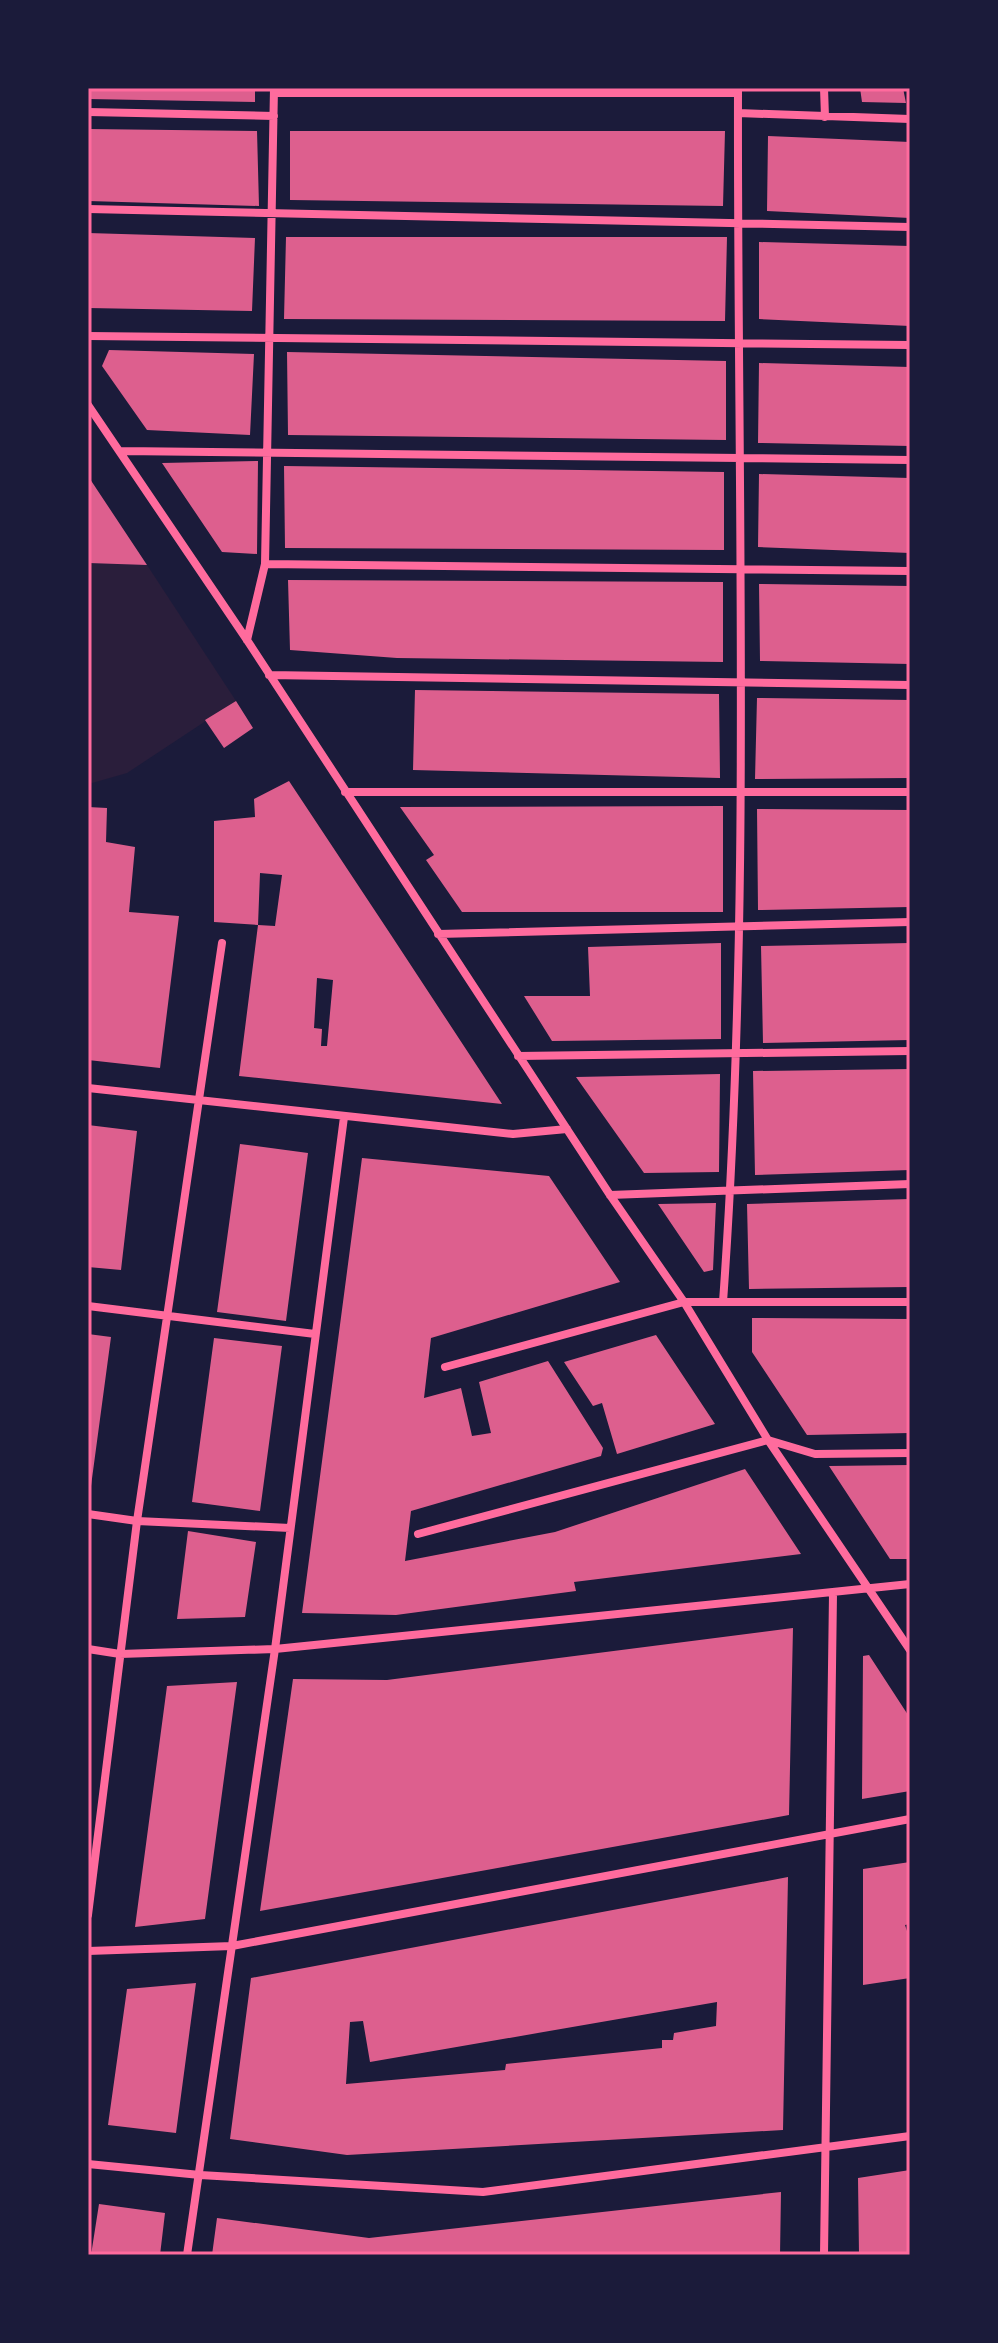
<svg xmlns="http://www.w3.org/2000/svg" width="998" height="2343" viewBox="0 0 998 2343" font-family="'IBM Plex Sans',sans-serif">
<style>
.green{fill:#2a1e3b}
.building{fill:#dd5f8e;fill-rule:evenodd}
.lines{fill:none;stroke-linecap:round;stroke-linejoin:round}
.minor{stroke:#ff6b9d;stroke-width:8}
.neatline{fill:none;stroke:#ff6b9d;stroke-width:3}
</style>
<rect width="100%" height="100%" fill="#1b1b3a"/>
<path class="green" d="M 88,563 L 147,565 L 236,701 L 127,773 L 92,783 L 88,782 Z"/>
<path class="building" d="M 88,88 L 255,88 L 255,102 L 88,99 Z
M 860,88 L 903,88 L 906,103 L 862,102 Z
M 88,129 L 257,131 L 259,206 L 88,201 Z
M 290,131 L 725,131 L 723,206 L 290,200 Z
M 768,136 L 910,142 L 910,218 L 767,211 Z
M 88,233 L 255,238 L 252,311 L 88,308 Z
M 286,237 L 727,237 L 725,321 L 284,319 Z
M 759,242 L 910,246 L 910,326 L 759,319 Z
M 109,350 L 254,354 L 250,435 L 147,430 L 102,366 Z
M 287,352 L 726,361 L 726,440 L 288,435 Z
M 759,363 L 910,367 L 910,446 L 758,443 Z
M 258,461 L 257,554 L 222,552 L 162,463 Z
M 284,466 L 724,472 L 724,550 L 285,548 Z
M 759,474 L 910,478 L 910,553 L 758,547 Z
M 88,476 L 147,565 L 88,563 Z
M 288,580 L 723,582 L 723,662 L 397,658 L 290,650 Z
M 759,584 L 910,586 L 910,664 L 760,661 Z
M 415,690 L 719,694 L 720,778 L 413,770 Z
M 757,698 L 910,700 L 910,778 L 755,779 Z
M 236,701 L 253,728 L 224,748 L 205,720 Z
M 289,781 L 391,935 L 502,1104 L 239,1076 L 258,925 L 275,926 L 282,875 L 260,873 L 258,925 L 214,922 L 214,821 L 255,817 L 254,799 ZM 317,978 L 333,980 L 327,1046 L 321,1046 L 322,1029 L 314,1028 Z
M 723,806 L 723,912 L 462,912 L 426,860 L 434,855 L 400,807 Z
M 88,807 L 107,808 L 106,842 L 135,847 L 129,912 L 179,916 L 160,1068 L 88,1060 Z
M 757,809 L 910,810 L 910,907 L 758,910 Z
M 721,943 L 721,1039 L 552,1041 L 524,996 L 590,996 L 588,947 Z
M 910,943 L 910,1040 L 763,1043 L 761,946 Z
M 910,1069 L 910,1170 L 755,1175 L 753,1071 Z
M 720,1074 L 719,1172 L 644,1173 L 576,1077 Z
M 88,1125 L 137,1131 L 121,1270 L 88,1267 Z
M 240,1144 L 308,1153 L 286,1321 L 217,1312 Z
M 362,1158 L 549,1176 L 620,1282 L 431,1338 L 424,1398 L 461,1388 L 472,1436 L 491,1433 L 479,1382 L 548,1361 L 603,1448 L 601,1456 L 411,1511 L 405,1561 L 555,1532 L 745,1469 L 801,1554 L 574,1582 L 576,1591 L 396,1615 L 302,1613 Z
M 910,1199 L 910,1287 L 749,1289 L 747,1204 Z
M 716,1203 L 713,1270 L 704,1272 L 658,1204 Z
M 752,1318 L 910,1319 L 910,1433 L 807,1435 L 752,1352 Z
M 88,1334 L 111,1337 L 91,1486 L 88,1486 Z
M 656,1335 L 715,1424 L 617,1454 L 602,1403 L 593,1406 L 564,1362 Z
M 214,1338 L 282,1346 L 260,1511 L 192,1502 Z
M 910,1465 L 910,1559 L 890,1559 L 829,1466 Z
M 188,1531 L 256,1542 L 245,1617 L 177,1619 Z
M 793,1628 L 789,1815 L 260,1911 L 293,1679 L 387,1680 Z
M 869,1655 L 910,1718 L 910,1791 L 862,1799 L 863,1656 Z
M 237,1682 L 205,1919 L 135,1927 L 167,1686 Z
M 910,1862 L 910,1924 L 905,1925 L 910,1940 L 910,1978 L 863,1985 L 863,1869 Z
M 788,1877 L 783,2130 L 347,2155 L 230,2139 L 251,1978 ZM 717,2002 L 716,2026 L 674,2033 L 673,2040 L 662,2040 L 662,2048 L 506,2064 L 505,2070 L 346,2084 L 350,2022 L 363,2021 L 370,2062 Z
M 196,1983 L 176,2133 L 108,2125 L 127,1989 Z
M 910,2170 L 910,2255 L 859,2255 L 858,2178 Z
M 781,2192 L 780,2255 L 212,2255 L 217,2218 L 369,2238 Z
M 99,2204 L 165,2213 L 160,2255 L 91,2255 Z"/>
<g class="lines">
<path class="minor" d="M 824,88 L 825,117
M 274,93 L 738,93
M 88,112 L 274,116
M 738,113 L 910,119
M 88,209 L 910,227
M 88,336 L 910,345
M 88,405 L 247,640 L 610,1195 L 684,1302 L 768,1440 L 910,1650
M 121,451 L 910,460
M 265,564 L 910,571
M 247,640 L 265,564 L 274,88
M 269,675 L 910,685
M 345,792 L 910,792
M 438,934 L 910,922
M 518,1056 L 910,1051
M 88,1088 L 513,1134 L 567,1129
M 610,1195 L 910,1184
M 723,1302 C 752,898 737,492 738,88
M 88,1306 L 315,1334
M 445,1367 L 684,1302 L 910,1302
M 88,1514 L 137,1521 L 290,1528
M 418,1534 L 768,1440 L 815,1454 L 910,1453
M 88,1649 L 120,1654 L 275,1649 L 910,1584
M 88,1915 L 137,1521 L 222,943
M 88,1951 L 232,1946 L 910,1819
M 88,2164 L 200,2175 L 483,2192 L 910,2136
M 187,2255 L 275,1649 L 344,1117
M 824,2255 L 833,1594"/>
</g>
<rect width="998" height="2343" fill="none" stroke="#1b1b3a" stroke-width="180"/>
<rect x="90" y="90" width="818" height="2163" class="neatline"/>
</svg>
